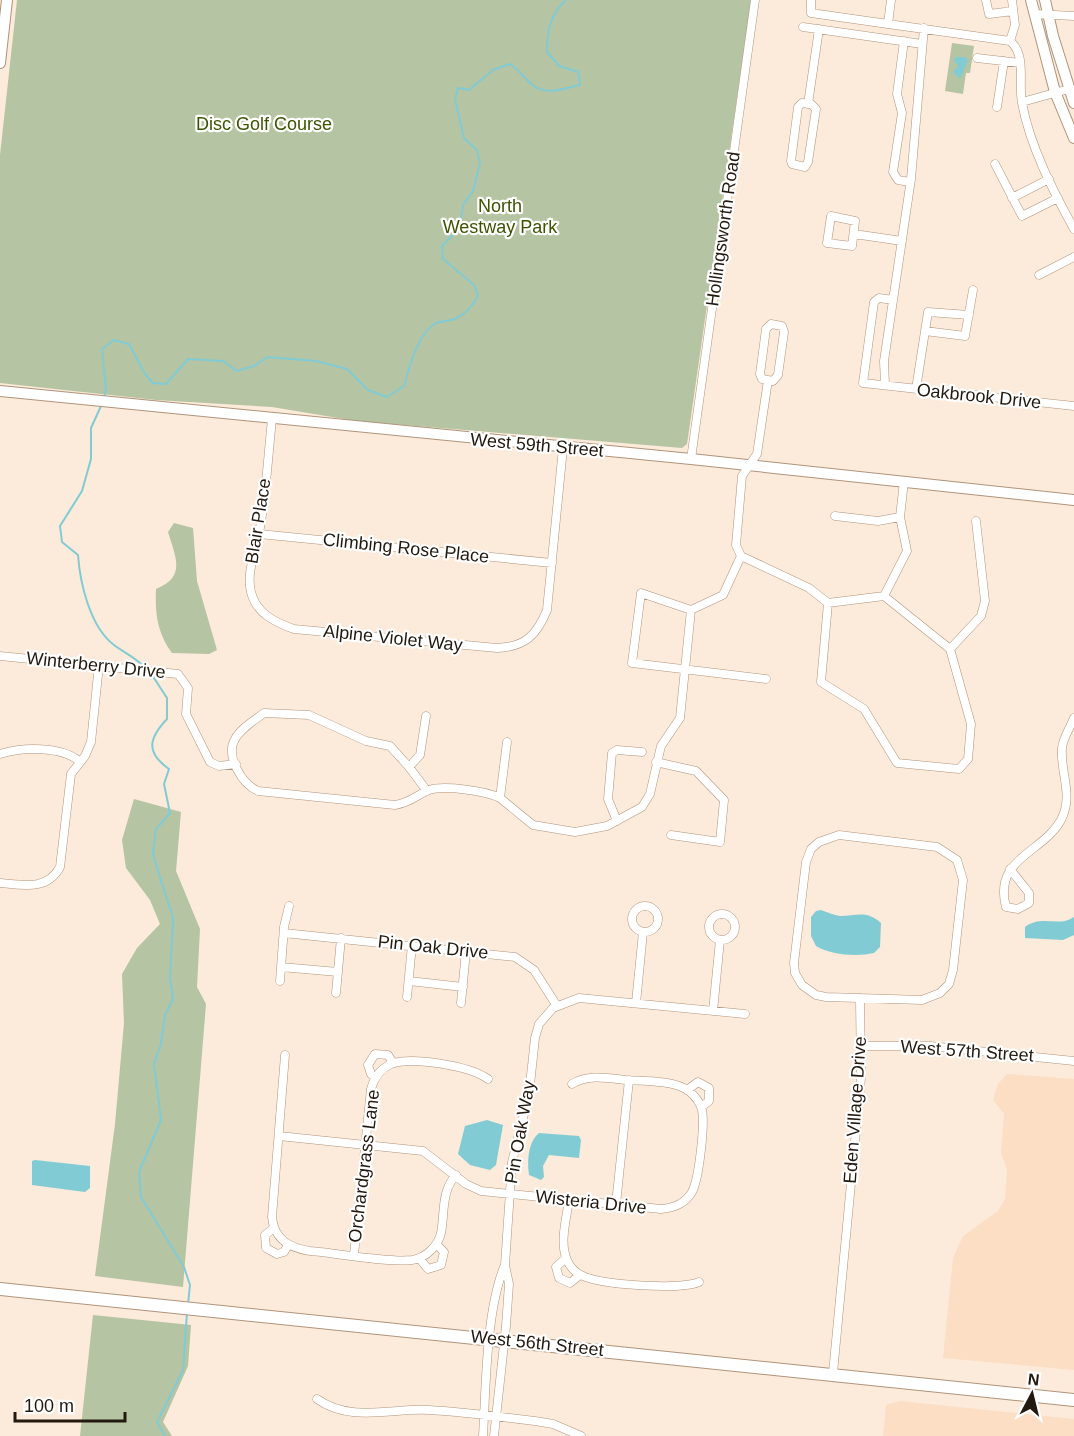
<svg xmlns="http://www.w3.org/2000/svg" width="1074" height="1436" viewBox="0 0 1074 1436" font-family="Arial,sans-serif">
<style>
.built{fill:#fbdec4}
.green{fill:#b5c4a2}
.water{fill:#81cbd5}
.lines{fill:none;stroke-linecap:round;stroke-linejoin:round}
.stream{stroke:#81cbd5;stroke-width:2}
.street-casing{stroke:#b0947b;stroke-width:9}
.secondary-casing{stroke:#b0947b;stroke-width:12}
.primary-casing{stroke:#b0947b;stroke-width:14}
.street{stroke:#fff;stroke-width:8}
.secondary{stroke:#fff;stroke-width:10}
.primary{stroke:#fff;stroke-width:12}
.labels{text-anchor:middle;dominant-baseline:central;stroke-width:4.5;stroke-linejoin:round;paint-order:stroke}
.park-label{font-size:18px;fill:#3c5400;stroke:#fff}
.street-label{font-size:18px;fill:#23190f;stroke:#fff}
</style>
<rect width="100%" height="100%" fill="#fceada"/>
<path class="built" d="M 1007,1074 L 1074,1079 L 1074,1370 L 943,1358 L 953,1258 L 963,1236 L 998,1211 L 1005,1199 L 1007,1170 L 1001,1152 L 1004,1114 L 993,1100 L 998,1084 Z
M 900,1401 L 1074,1419 L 1074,1436 L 883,1436 L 886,1405 Z"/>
<path class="green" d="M 17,0 L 751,0 L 687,444 L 682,448 L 356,421 L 272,407 L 156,400 L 0,383 L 0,155 Z
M 952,43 L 974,46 L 970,73 L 966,73 L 963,94 L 945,91 Z
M 174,523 L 193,528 L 197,581 L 217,650 L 209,654 L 172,653 C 157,633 155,613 156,589 C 186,577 176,558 168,532 Z
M 134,799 L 181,812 L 176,871 L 200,929 L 197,987 L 206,1004 L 183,1287 L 95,1276 L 115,1124 L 124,1023 L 122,974 L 137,948 L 160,924 L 150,900 L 126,868 L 122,840 Z
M 93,1315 L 191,1325 L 188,1366 L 163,1422 L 172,1436 L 80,1436 Z"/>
<path class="water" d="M 956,57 L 965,57 L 968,60 L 960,79 L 953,72 L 958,66 L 954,60 Z
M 821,910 C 827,912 834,915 840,916 C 857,916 866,910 881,923 L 880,947 L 874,953 C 857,957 831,955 816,946 L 811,936 L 811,917 L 816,911 Z
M 1074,917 L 1074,935 L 1063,940 L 1025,938 L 1025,927 C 1042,914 1058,928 1074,917 Z
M 487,1120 L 503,1125 L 496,1165 L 490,1170 L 470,1165 L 458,1154 L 465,1126 Z
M 539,1133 L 579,1136 L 581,1140 L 579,1158 L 549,1155 L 543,1166 L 544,1177 L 541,1180 L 529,1175 C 527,1161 528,1142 539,1133 Z
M 35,1160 L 90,1166 L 90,1188 L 85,1192 L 32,1185 L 32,1161 Z"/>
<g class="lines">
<path class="stream" d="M 104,398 L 106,389 L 102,349 L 114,340 L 129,344 L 145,374 L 153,383 L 166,384 L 188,359 L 223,361 L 237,371 L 254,366 L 268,357 L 316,361 L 347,369 L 368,390 L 387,397 L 404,386 C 410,366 417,334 436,323 C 442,321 449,321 455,319 C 466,314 472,306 478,296 L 474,285 L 443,259 L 442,246 L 460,228 L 463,205 L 473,191 L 480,163 L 477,150 L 464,138 L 455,99 L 458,88 L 469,90 L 493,70 L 510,64 C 520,70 525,80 534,86 C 548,96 566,88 580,85 L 578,72 L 559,66 L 547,52 C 547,32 550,14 566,0
M 101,406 L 91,428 L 91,459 L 82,491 L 60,526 L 62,542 L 78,555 C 80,583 90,627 114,645 C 123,652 133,656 141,664
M 152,675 L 167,698 L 167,719 C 148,739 146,753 169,769 L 164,784 L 170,813 L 156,829 L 153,855 L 173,918 L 170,978 L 173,999 L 165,1015 L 161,1044 L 154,1064 L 161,1120 L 139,1172 L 141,1197 L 184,1267 L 190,1285 L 188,1304
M 165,1436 L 157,1422 L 183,1370 L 187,1313"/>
<defs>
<path id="street" d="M 811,0 L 811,13 L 888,24 L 891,0
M 986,0 L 989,14 L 1013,11
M 1034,14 L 1074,16
M 888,24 L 1010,41 C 1027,55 1018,83 1022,103 C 1030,146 1053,191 1074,229
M 803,27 L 922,44
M 904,41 L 897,94 L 902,113 L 893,172 L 898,180 L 910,182
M 1010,41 L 1015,25 L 1012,0
M 977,58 L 1020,63
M 1022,102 L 1069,89
M 802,103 L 811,104 L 816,109 L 808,162 L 805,167 L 792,164 L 791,161 L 798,107 Z
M 808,104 L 819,29
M 997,107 L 1004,61
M 995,164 L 1022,216 L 1058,198
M 1012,198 L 1049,179
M 831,216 L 855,221 L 852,246 L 827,243 Z
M 854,234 L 902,241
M 1039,275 L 1074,257
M 893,300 L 879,298 L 874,302 L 863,383 L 1074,406
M 771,324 L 782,326 L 784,332 L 778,375 L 773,381 L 762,379 L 760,374 L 766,329 Z
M 925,331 L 965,336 L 973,290
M 768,380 L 757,454 L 742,476 L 736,545 L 741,556 L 809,588 L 828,603 L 884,596
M 885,385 L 884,361 L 911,179 L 924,28
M 916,389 L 928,312 L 969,315
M 272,419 C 268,457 266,496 259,533 C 256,553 246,571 251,592 C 256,613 274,622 294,629 L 497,648 C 525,647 537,635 547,610 L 563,448
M 691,459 L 755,0
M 835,516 L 878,521 L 900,517
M 259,534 L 552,563
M 884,596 L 907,551 L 900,517 L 904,481
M 828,603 L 821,682 L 864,709 L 897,763 L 959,769 L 968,759 L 971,724 L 950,649 L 884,596
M 691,610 L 641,593 L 632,663 L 766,679
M 691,610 L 723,595 L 741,556
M 950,649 L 981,616 L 985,601 L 976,521
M 0,656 L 178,674 L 188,688 L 186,714 L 210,762 L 219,766 L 236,764
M 426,716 L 420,755 L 409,767 L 427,791
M 0,754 C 22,747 61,746 79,761
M 656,762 L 696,771 L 724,800 L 720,842 L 671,835
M 409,767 L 390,746 L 366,741 L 309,715 L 264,713 C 255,720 241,728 235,739 C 225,756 242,784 258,791 L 395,805 C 412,802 416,795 429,790 C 444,785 486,791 500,798 L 507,742
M 500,798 L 533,825 L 575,832 L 607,826 L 642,807 L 650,794 L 661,746 L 680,718 L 691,610
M 617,821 L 608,799 L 612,753 L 617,750 L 642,752
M 839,835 L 937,847 L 957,860 L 963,880 L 953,970 L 949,984 L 940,993 L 922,1000 L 826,997 L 816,995 L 802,985 L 795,973 L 794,963 L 806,862 L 811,849 L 819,842 Z
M 1010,869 L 1029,893 L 1029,903 L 1018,909 L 1006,907 C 993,858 1043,853 1061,820 C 1074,795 1060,773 1062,748 C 1063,738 1070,728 1074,718
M 0,883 C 23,885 47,891 60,867 L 71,774 L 85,756 L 91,742 L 99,665
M632 919a13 13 0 1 1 26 0a13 13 0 1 1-26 0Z
M709 927a13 13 0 1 1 26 0a13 13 0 1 1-26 0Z
M 284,933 L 515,957 L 534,970 L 557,1006
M 281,967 L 338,972
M 280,981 L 284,927 L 289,906
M 409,981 L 463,987
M 336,993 L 341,938
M 407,997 L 412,945
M 461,1003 L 466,951
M 636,1003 L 643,932
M 713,1011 L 720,940
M 861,1046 L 930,1046 L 1074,1061
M 285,1055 L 272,1217 C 274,1240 290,1248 310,1251 C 337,1253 387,1263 412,1260 C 426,1258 438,1246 441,1233 C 445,1212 441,1191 456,1175
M 376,1077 L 371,1074 L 368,1065 L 375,1054 L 388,1055 L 393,1063
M 687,1090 L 698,1082 L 709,1088 L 709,1101 L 701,1107
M 279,1136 L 423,1151 L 466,1184 L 481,1191 L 661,1209 C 674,1208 685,1204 692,1192 C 699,1179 705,1125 702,1110 C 700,1102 695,1096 689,1091 C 674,1080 644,1081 626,1080 C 608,1078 588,1074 572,1084
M 569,1199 C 567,1217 559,1242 567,1260 C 570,1267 576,1273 583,1276 C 602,1285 680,1290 699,1282
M 616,1204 L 629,1080
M 274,1228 L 265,1235 L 266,1248 L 277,1254 L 284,1252 L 288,1245
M 354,1255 L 371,1089 C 374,1078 380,1069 391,1064 C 412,1056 470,1066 488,1079
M 419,1258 L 428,1269 L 441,1265 L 444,1252 L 436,1244
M 566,1258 L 556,1267 L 559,1278 L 570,1283 L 580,1275
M 833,1373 L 861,1078 L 860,998
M 317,1399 C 351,1423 392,1408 429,1410 C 464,1412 500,1417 535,1421 L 553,1424 L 581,1436
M 483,1436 C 486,1386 486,1312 504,1267
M 494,1436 L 506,1326 L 509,1284 L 505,1265 L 512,1162 L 529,1094 L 535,1038 L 539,1024 L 553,1008 L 579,998 L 745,1014"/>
<path id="secondary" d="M 1031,0 L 1055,92 L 1074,138
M 1045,0 L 1053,36 L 1074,103
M 0,63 L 7,0
M 0,391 L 691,459 L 1074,500"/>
<path id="primary" d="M 0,1289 L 1074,1400"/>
</defs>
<use href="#street" class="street-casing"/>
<use href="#secondary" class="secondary-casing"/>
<use href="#primary" class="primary-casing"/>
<use href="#street" class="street"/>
<use href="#secondary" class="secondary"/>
<use href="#primary" class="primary"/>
</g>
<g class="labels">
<g class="park-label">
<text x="264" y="124">Disc Golf Course</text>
<text x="500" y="206">North<tspan x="500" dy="21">Westway Park</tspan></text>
</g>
<g class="street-label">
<text transform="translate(723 229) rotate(-82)">Hollingsworth Road</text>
<text transform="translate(979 396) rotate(6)">Oakbrook Drive</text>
<text transform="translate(537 445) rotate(5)">West 59th Street</text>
<text transform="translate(258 521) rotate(-81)">Blair Place</text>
<text transform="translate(406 548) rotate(6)">Climbing Rose Place</text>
<text transform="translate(393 638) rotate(6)">Alpine Violet Way</text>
<text transform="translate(96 665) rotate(6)">Winterberry Drive</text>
<text transform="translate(433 947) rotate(6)">Pin Oak Drive</text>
<text transform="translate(967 1051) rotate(4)">West 57th Street</text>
<text transform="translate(855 1110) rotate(-86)">Eden Village Drive</text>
<text transform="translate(520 1132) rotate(-80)">Pin Oak Way</text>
<text transform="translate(364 1166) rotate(-83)">Orchardgrass Lane</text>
<text transform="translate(591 1202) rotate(6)">Wisteria Drive</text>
<text transform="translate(537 1343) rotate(6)">West 56th Street</text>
</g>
</g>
<g transform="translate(1032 1394) rotate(7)" stroke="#ffffff" stroke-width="4.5" paint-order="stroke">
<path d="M0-4.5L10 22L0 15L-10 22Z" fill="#23190f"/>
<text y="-9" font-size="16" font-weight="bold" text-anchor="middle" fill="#23190f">N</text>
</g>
<path d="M15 1412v9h110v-9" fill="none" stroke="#23190f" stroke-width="3"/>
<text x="24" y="1412" font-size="18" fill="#23190f" stroke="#ffffff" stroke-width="4.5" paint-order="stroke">100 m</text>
</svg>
